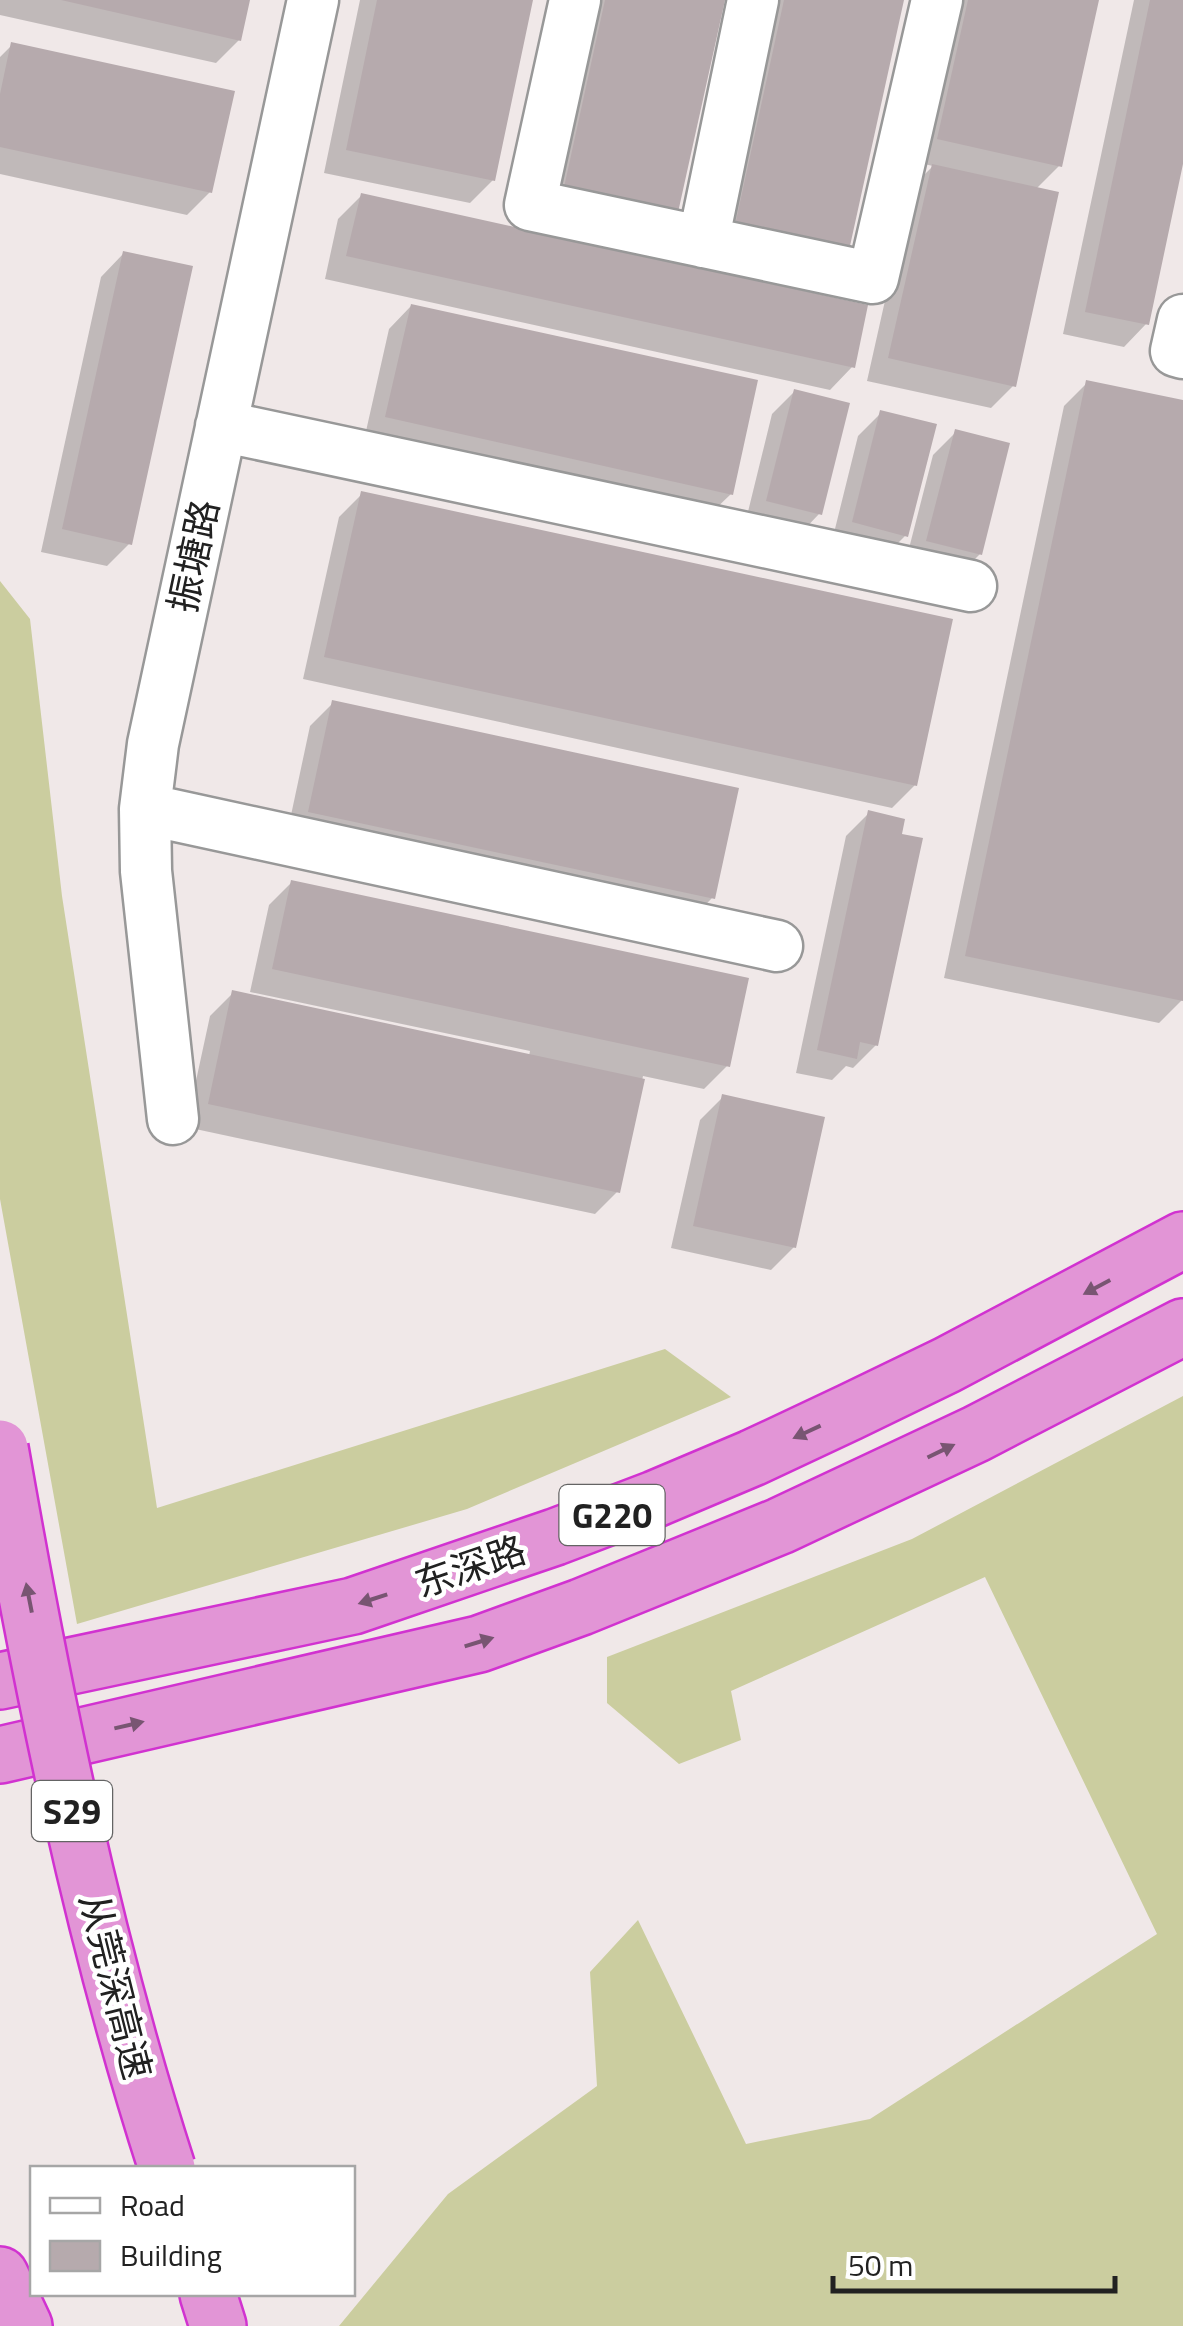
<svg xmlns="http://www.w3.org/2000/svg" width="1183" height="2326" viewBox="0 0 1183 2326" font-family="'Titillium Web','Noto Sans SC',sans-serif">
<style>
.forest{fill:#cbcd9f}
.shadow{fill:#0003}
.building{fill:#b6aaad}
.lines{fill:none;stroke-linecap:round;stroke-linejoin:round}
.minor-casing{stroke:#989898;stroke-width:55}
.highway-casing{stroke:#d132d0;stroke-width:60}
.minor{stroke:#fff;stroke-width:50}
.highway{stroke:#e295d6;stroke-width:55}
.highway-bridge-casing{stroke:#d132d0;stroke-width:60;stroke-linecap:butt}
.highway-bridge{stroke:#e295d6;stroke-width:55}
.oneway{fill:#785572}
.labels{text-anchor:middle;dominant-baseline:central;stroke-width:9;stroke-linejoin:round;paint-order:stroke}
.shield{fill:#fff;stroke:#646464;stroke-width:2.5}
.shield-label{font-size:35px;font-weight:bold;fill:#212121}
.street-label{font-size:38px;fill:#212121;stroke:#fff}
</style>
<rect width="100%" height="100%" fill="#f0e8e8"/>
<path class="forest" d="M 0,581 L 30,619 L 62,896 L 157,1508 L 665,1349 L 731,1397 L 467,1509 L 77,1624 L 0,1199 Z
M 1183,1396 L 1183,2326 L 339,2326 L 448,2194 L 597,2086 L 590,1972 L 638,1920 L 746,2144 L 870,2119 L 1157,1934 L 985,1577 L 731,1691 L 741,1740 L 679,1764 L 607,1703 L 607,1657 L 912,1539 Z"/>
<path class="shadow" d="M 0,0 L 248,0 L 239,40 L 216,63 L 0,15 Z
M 360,0 L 530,0 L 493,180 L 470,203 L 324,173 Z
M 588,0 L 722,0 L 542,215 Z
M 768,0 L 901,0 L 846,253 L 713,252 Z
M 951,0 L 1096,0 L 1060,165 L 1036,189 L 1013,386 L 991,408 L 867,381 L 910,189 L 933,166 L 915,162 Z
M 1134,0 L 1183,0 L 1183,152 L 1146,324 L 1124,347 L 1063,334 Z
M 12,45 L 210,192 L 187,215 L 0,174 L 0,57 Z
M 361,196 L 852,367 L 830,390 L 325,279 L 338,219 Z
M 123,254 L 130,543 L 107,566 L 41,552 L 101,277 Z
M 411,306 L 731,494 L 708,516 L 364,440 L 389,329 Z
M 1087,383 L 1183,403 L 1183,994 L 1182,1000 L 1159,1023 L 944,978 L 1064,406 Z
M 795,391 L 819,514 L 797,537 L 745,524 L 772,414 Z
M 881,413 L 906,535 L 883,558 L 831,545 L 858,436 Z
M 956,432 L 980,554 L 957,577 L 905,564 L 933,455 Z
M 362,494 L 915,785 L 892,808 L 303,679 L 339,517 Z
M 333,703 L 712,898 L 690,921 L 287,834 L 310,726 Z
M 869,813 L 876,1045 L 853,1068 L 846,1066 L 832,1080 L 796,1073 L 846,836 Z
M 292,882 L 727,1066 L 704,1089 L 643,1076 L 618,1191 L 595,1214 L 186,1127 L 210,1016 L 233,993 L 529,1056 L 530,1051 L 250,992 L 269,905 Z
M 723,1097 L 794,1247 L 771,1270 L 671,1248 L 700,1120 Z"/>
<path class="building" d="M 61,0 L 250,0 L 241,41 Z
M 377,0 L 533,0 L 495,181 L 346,150 Z
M 605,0 L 725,0 L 677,217 L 563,192 Z
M 784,0 L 904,0 L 848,255 L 734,230 Z
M 968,0 L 1099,0 L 1062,167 L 937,139 Z
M 1150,0 L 1183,0 L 1183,164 L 1149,325 L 1085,312 Z
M 11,42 L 235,91 L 212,193 L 0,147 L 0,94 Z
M 932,164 L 1059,192 L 1016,387 L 888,358 Z
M 361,193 L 868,305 L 855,368 L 346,256 Z
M 123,251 L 193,266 L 132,545 L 62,529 Z
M 411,304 L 758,380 L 733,495 L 385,417 Z
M 1086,380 L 1183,400 L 1183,1001 L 965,956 Z
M 794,389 L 850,403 L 822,515 L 766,501 Z
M 880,410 L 937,424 L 908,537 L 852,522 Z
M 955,429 L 1010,443 L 982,555 L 926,541 Z
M 361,491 L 953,619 L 917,786 L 324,657 Z
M 332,700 L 739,788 L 715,899 L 308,812 Z
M 868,810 L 905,819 L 902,834 L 923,838 L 878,1046 L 860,1042 L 857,1059 L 817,1050 Z
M 291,880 L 749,978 L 730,1067 L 272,969 Z
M 232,990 L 645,1079 L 620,1193 L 208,1104 Z
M 722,1094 L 825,1117 L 796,1248 L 693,1226 Z"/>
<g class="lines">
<defs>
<path id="minor" d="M 575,0 L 530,205 L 873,278 L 937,0
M 703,242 L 753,0
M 1183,320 L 1176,351 L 1183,353
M 221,426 L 971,586
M 145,809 L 777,946
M 173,1119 L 146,871 L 145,809 L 153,744 L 313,0"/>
<path id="highway" d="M 0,1681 L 353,1606 L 555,1537 L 655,1499 L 752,1458 L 850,1412 L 947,1365 L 1183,1240
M 0,1755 L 479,1644 L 581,1607 L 780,1526 L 976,1434 L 1183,1327
M 0,2275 L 24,2326
M 208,2294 L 218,2326"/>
</defs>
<use href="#minor" class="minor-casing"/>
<use href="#highway" class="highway-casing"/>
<use href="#minor" class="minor"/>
<use href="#highway" class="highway"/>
<defs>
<path id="highway-bridge" d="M 0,1448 C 42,1689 92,1936 167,2168"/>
</defs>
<use href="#highway-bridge" class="highway-bridge-casing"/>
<use href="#highway-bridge" class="highway-bridge"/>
</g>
<defs><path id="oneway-solid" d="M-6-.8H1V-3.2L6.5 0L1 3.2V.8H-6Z" transform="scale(2.5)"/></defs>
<g class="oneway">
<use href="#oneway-solid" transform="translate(1097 1287) rotate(152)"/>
<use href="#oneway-solid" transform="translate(807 1432) rotate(155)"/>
<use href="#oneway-solid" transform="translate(941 1451) rotate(-26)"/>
<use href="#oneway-solid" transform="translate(29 1598) rotate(-101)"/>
<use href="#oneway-solid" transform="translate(373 1599) rotate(162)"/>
<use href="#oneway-solid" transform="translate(479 1642) rotate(-17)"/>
<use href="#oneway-solid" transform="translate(129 1725) rotate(-13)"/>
</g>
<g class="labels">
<g class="shield">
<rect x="559.5" y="1485" width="105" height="60" rx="8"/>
<rect x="32" y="1781" width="80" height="60" rx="8"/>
</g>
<g class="shield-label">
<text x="612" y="1515">G220</text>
<text x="72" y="1811">S29</text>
</g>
<g class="street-label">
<text transform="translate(193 556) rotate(-78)">振塘路</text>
<text transform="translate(470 1566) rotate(-19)">东深路</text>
<text transform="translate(116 1986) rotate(76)">从莞深高速</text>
</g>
</g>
<rect x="30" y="2166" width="325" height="130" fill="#ffffff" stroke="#a6a6a6" stroke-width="2.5"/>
<rect x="50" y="2198" width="50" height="15" fill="#ffffff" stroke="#a6a6a6" stroke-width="2.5"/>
<text x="120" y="2216" font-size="30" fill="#212121">Road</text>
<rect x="50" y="2241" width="50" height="30" fill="#b6aaad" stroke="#a6a6a6" stroke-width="2.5"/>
<text x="120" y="2266" font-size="30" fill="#212121">Building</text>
<path d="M833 2276v15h282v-15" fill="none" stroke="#212121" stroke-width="5"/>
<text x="848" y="2276" font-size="30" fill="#212121" stroke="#ffffff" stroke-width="8" paint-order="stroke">50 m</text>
</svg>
